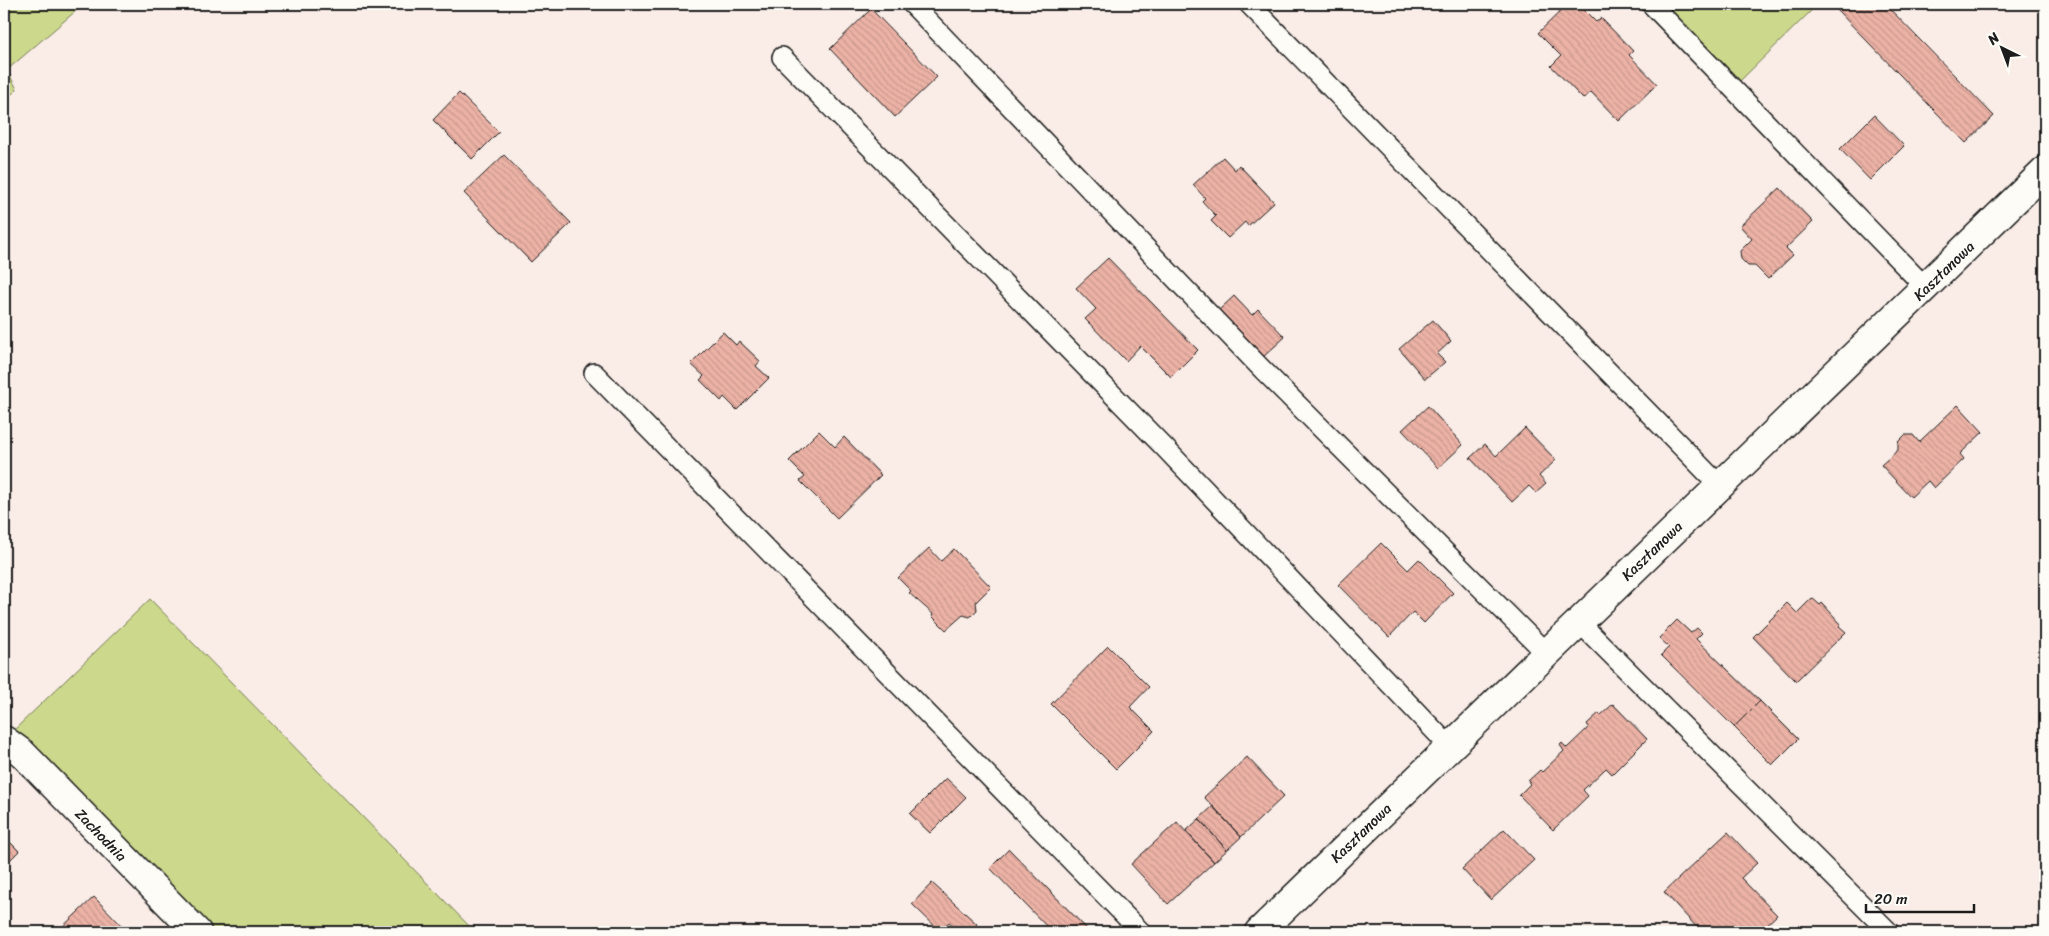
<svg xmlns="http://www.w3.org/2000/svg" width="2049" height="936" viewBox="0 0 2049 936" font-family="Sriracha,sans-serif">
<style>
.green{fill:#ccd98c;stroke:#747a54}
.building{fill:url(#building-back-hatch);stroke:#1c1c1c}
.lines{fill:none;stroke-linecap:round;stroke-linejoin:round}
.lane-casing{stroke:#1c1c1c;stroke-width:22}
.street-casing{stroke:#1c1c1c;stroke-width:31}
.lane{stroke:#fdfcf7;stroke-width:19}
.street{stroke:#fdfcf7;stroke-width:28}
.labels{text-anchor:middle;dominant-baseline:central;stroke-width:4.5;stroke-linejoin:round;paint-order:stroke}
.street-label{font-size:15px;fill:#1c1c1c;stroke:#fdfcf7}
</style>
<defs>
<pattern id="building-back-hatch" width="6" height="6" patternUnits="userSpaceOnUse" patternTransform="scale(1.25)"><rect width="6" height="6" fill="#ecb2a6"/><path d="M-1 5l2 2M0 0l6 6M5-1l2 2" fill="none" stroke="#ca988e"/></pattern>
</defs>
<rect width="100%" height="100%" fill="#faede7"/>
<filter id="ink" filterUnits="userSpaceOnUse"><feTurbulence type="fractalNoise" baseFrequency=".02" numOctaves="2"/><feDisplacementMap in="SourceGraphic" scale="10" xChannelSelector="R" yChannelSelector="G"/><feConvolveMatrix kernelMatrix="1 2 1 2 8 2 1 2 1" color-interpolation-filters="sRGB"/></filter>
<g filter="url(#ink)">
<path class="green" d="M 4,4 L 84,4 L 7,70 L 17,89 L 4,102 Z
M 1664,4 L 1818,4 L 1740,81 Z
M 150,599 L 475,932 L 215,932 L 12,732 Z"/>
<path class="building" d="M 1568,4 L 1578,4 L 1596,22 L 1601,18 L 1633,51 L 1629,55 L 1657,84 L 1619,121 L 1591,92 L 1583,99 L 1551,66 L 1561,56 L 1538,33 Z
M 1839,4 L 1885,4 L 1994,116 L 1966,143 L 1835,8 Z
M 871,9 L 937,77 L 895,117 L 830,49 Z
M 459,93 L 499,132 L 472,159 L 433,120 Z
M 1874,115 L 1904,146 L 1870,180 L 1840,149 Z
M 504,155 L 571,223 L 531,262 L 464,193 Z
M 1223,157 L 1235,170 L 1239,165 L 1274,202 L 1248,226 L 1245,222 L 1228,238 L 1211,221 L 1216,216 L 1202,201 L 1205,198 L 1193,185 Z
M 1780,188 L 1813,222 L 1786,248 L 1793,255 L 1768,279 L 1755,266 L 1748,266 L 1741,259 L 1740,251 L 1752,239 L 1740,226 Z
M 1108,258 L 1198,350 L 1171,377 L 1140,346 L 1126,361 L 1085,319 L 1096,309 L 1076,288 Z
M 1234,296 L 1252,315 L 1258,309 L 1285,337 L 1263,357 L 1219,310 Z
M 1433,320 L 1451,341 L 1437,354 L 1445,362 L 1425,379 L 1399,349 Z
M 723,332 L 736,345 L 739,341 L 760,361 L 756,366 L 769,378 L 737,410 L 724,397 L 721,401 L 700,380 L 704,376 L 691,364 Z
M 1958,405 L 1983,432 L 1960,454 L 1964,459 L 1934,488 L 1928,481 L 1911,497 L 1881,465 L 1898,450 L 1898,442 L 1905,435 L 1913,435 L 1919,442 Z
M 1428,406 L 1463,445 L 1438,468 L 1402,430 Z
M 1525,428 L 1556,460 L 1539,476 L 1546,484 L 1536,493 L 1529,486 L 1512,502 L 1470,458 L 1485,444 L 1496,456 Z
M 819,431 L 835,447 L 844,437 L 881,475 L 837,518 L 800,481 L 805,477 L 789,461 Z
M 1381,543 L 1408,570 L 1419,559 L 1453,593 L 1424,623 L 1413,612 L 1389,637 L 1338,585 Z
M 929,548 L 941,561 L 954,549 L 991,587 L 976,602 L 977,610 L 970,617 L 963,615 L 946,630 L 932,616 L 933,614 L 909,593 L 911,591 L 898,578 Z
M 1812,598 L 1820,605 L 1822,603 L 1841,624 L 1839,626 L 1846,632 L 1796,681 L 1753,637 L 1787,603 L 1797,613 Z
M 1677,620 L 1691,633 L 1697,628 L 1702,633 L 1696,639 L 1760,701 L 1734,727 L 1661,655 L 1669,647 L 1659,638 Z
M 1108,646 L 1149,687 L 1130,707 L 1154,731 L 1116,769 L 1051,704 Z
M 1760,701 L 1798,739 L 1772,765 L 1734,727 Z
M 1613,704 L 1647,739 L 1612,774 L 1606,768 L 1583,790 L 1588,796 L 1553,830 L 1519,795 L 1530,784 L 1528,781 L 1540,770 L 1542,772 L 1564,751 L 1560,745 L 1562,743 L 1567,748 L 1589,727 L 1587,724 L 1599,713 L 1601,715 Z
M 1247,757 L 1284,796 L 1241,837 L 1204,797 Z
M 946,778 L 966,797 L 930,833 L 910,814 Z
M 1213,806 L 1241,837 L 1227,850 L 1199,819 Z
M 1199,819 L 1227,850 L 1214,862 L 1186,831 Z
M 1177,822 L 1214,862 L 1168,904 L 1131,864 Z
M 1504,829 L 1534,860 L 1491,900 L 1462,869 Z
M 1728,832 L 1757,863 L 1741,878 L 1777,915 L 1759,932 L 1701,932 L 1664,892 Z
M 4,836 L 19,851 L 4,866 Z
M 1009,849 L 1089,931 L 1087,932 L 1052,932 L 990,868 Z
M 932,883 L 977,924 L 970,932 L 961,932 L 949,922 L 940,931 L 912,904 Z
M 94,897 L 128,932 L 57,932 Z"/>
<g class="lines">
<defs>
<path id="lane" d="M 912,4 L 1260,367 L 1547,654
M 1249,4 L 1721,487
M 1651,4 L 1926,288
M 782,57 L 1164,447 L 1450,747
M 594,373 L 1141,932
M 1579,622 L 1889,932"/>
<path id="street" d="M 4,740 L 22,753 L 197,932
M 1259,932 L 2045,171"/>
</defs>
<use href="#lane" class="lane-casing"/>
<use href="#street" class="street-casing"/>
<use href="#lane" class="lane"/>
<use href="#street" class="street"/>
</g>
</g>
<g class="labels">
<g class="street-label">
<text transform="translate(1944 271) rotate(-44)">Kasztanowa</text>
<text transform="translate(1652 551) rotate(-44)">Kasztanowa</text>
<text transform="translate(1361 833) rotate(-44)">Kasztanowa</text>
<text transform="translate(101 835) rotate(46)">Zachodnia</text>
</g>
</g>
<rect width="2049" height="936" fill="none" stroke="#fdfcf7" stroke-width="20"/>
<rect x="10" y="10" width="2029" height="916" fill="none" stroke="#1c1c1c" stroke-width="2" filter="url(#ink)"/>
<g transform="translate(2002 48) rotate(318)" stroke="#fdfcf7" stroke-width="4" paint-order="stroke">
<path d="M0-4L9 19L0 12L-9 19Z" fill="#1c1c1c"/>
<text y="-8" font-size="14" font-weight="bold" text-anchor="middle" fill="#1c1c1c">N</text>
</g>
<path d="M1866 904v8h108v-8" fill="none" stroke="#1c1c1c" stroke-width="2.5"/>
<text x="1874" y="904" font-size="15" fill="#1c1c1c" stroke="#fdfcf7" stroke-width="4" paint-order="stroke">20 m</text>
</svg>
